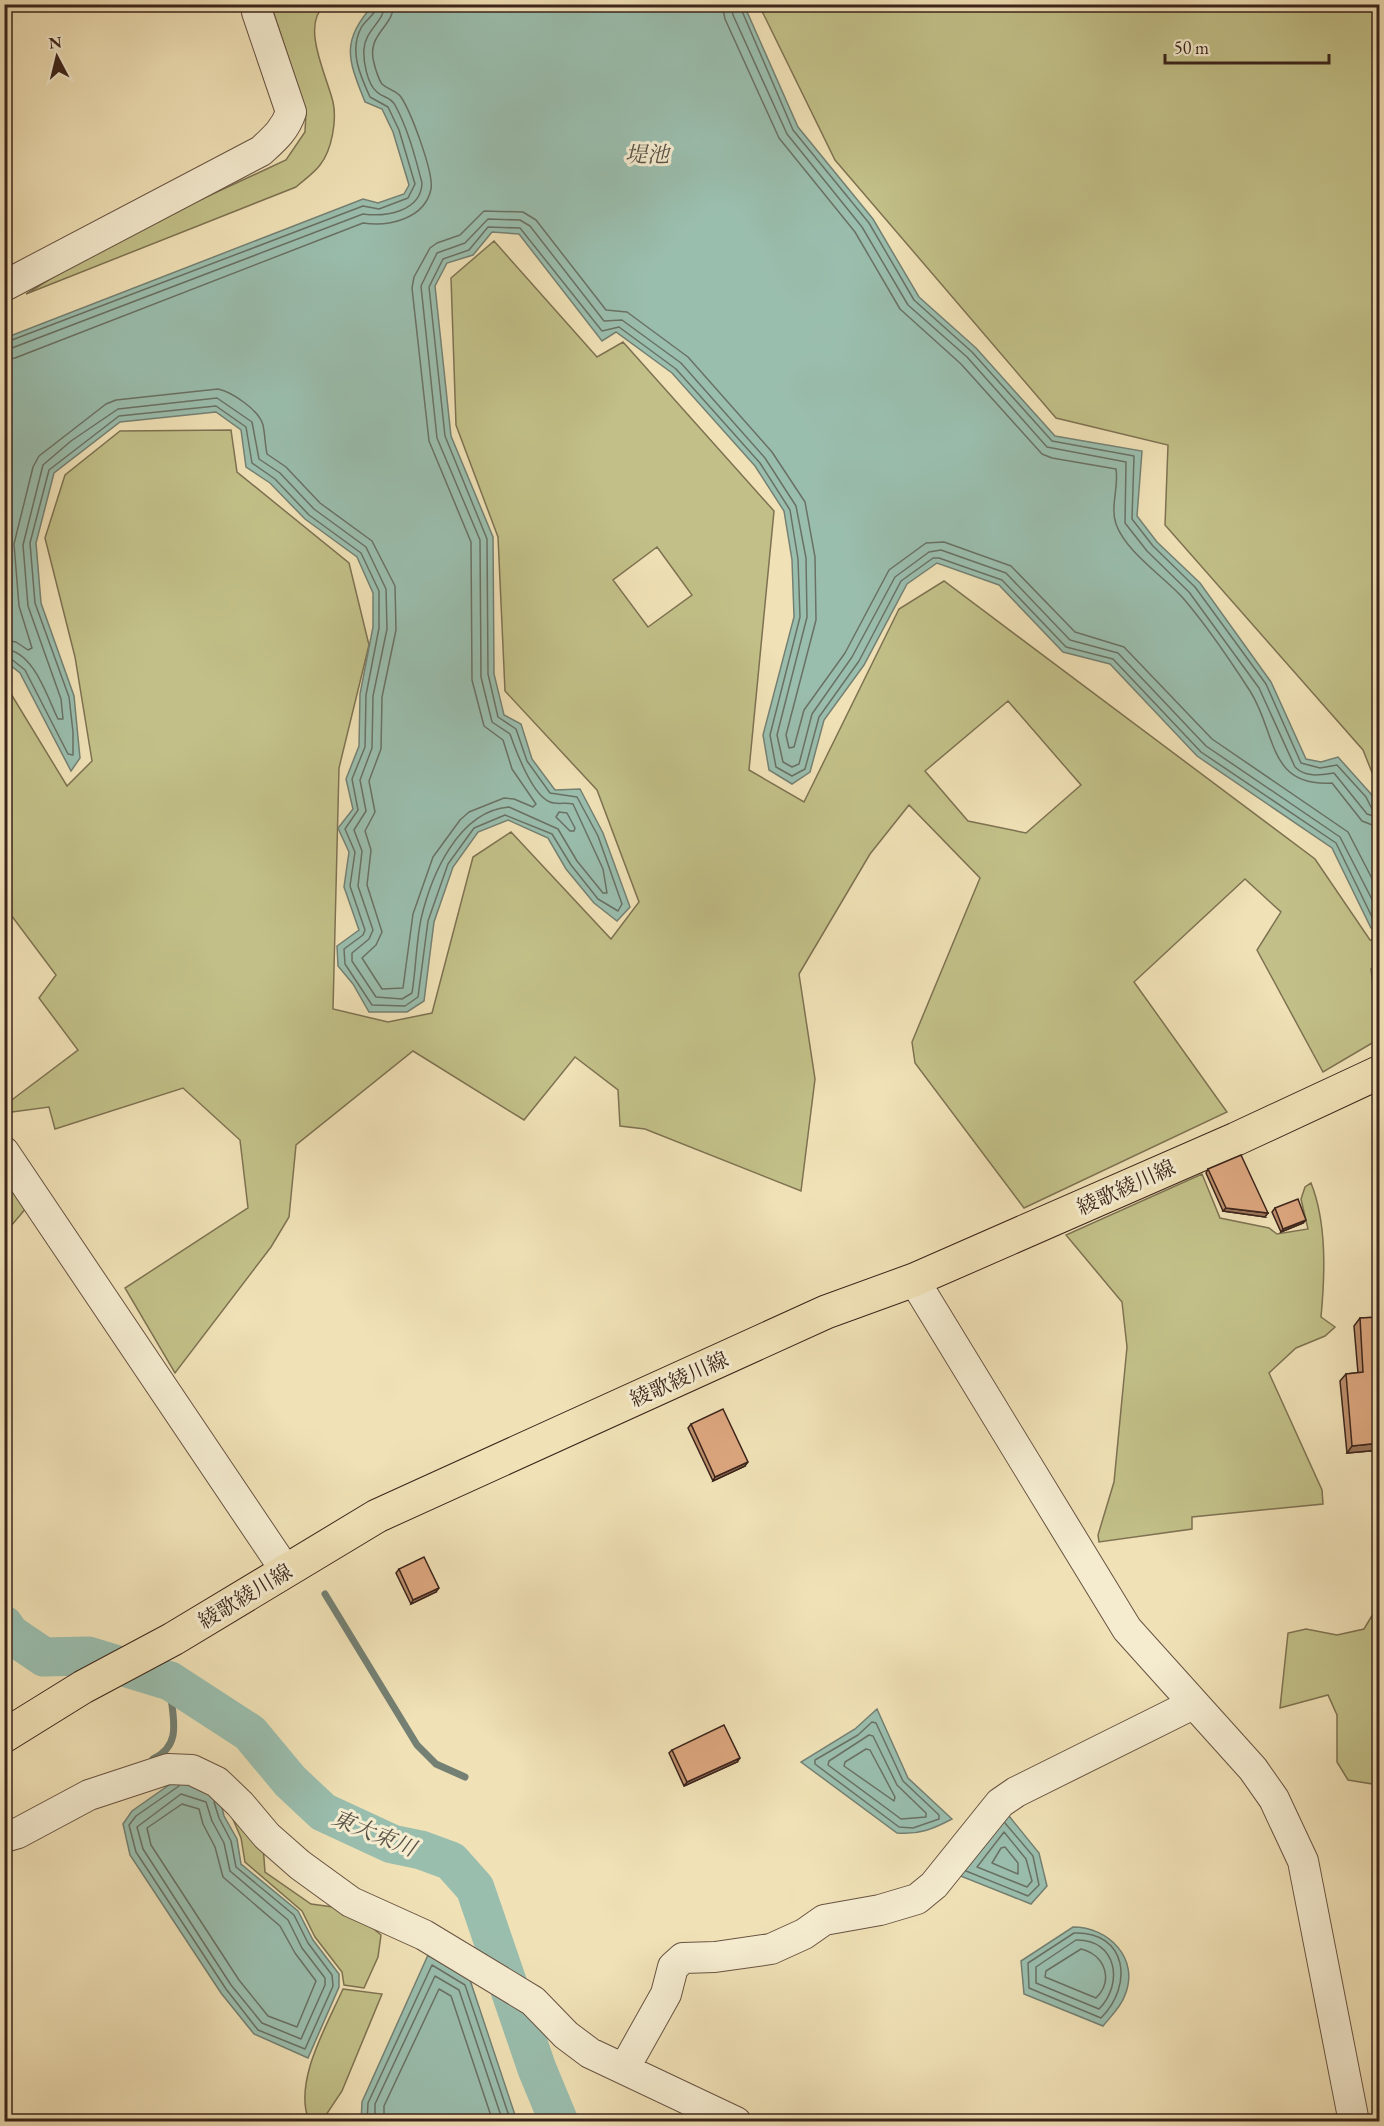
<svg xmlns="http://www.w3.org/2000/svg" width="1384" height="2126" viewBox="0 0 1384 2126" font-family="'EB Garamond','Noto Serif JP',serif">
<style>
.green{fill:#c2c088;stroke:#7e7252;stroke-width:1.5;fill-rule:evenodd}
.water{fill:#9abeae;stroke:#748073;stroke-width:1.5}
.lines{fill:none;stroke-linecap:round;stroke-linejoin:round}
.shore{stroke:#6a7164;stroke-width:1.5}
.stream{stroke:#748073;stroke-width:7}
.river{stroke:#9abeae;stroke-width:39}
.minor-casing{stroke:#685342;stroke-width:32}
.major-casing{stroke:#3b241b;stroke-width:35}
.minor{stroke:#f5ecd0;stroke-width:30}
.major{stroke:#f0e1b6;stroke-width:33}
.wall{fill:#bd8f6c;stroke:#3b241b;stroke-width:1.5}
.shaded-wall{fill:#9a7458;stroke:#3b241b;stroke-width:1.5}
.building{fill:#dca67e;stroke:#3b241b;stroke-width:1.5}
.labels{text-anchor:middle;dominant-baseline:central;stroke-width:6;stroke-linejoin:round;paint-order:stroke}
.street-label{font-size:21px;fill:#3b241b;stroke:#f5ecd0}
.water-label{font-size:22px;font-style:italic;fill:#585247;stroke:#f5ecd0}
</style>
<rect width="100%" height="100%" fill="#f0e1b6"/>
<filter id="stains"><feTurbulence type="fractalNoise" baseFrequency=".00333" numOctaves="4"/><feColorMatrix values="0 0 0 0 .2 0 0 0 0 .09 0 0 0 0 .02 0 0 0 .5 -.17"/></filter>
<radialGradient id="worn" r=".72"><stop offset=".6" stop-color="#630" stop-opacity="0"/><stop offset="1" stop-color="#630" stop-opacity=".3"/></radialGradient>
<path class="green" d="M 271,5 L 325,5 C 300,25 327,76 333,102 C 337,120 332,150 320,165 C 314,173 304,180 296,187 L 26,294 L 111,241 L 286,160 L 305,132 L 306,111 Z
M 759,5 L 1379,5 L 1379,790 L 1363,750 L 1165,525 L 1168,445 L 1056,418 L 835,160 Z
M 494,241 L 597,357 L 623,342 L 774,511 L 749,770 L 804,802 L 899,609 L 944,581 L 1315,859 L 1370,940 L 1379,940 L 1379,965 L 1371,969 L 1379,1039 L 1323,1072 L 1257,950 L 1281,912 L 1245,879 L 1134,982 L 1227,1112 L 1024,1208 L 915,1063 L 912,1042 L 980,878 L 909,805 L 870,854 L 799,974 L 815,1079 L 801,1191 L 645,1129 L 620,1126 L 618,1090 L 575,1057 L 524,1120 L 413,1051 L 296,1145 L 289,1217 L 271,1247 L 175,1373 L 125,1288 L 248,1208 L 240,1140 L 183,1088 L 55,1129 L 49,1107 L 12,1112 L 5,1108 L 5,1105 L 78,1050 L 39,998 L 56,975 L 5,907 L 5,684 L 67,786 L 92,761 L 75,657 L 45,538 L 65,475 L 120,431 L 231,430 L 237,472 L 349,563 L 369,645 L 339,768 L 333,1009 L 388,1022 L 432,1013 L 473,857 L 511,832 L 611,939 L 639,902 L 597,790 L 505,691 L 498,537 L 456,425 L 451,278 ZM 657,547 L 692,595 L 648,627 L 613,580 ZM 1008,701 L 1081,785 L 1026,833 L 968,821 L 925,771 Z
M 1202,1174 L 1220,1218 L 1269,1228 L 1277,1234 L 1308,1229 L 1301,1199 L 1305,1187 L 1311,1183 C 1327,1223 1325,1275 1321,1317 L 1335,1327 L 1325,1336 L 1296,1348 L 1269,1373 L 1322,1490 L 1323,1504 L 1192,1517 L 1192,1529 L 1099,1542 L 1098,1535 L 1114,1482 L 1127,1347 L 1122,1302 L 1066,1235 Z
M 4,1183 L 27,1207 L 5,1233 L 4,1233 Z
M 1379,1604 L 1379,1785 L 1348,1780 L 1337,1762 L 1337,1715 L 1328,1695 L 1280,1708 L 1288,1633 L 1306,1629 L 1337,1635 L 1364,1629 Z
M 232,1817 L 263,1845 L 265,1872 L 311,1904 L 341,1908 L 357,1915 L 381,1935 L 378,1957 L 364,1988 L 344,1985 L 342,1972 L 315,1937 L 302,1911 L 245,1862 L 241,1838 Z
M 343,1989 L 382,1994 L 342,2091 L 322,2121 L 309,2121 C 293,2082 327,2025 343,1989 Z"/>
<path class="water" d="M 374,4 L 744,5 L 798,127 L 873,219 L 919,297 L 976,348 L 1055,436 L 1142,451 L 1137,516 L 1157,542 L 1200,583 L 1271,682 L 1306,759 L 1321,762 L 1338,757 L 1371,794 L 1379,810 L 1379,929 L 1371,928 L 1332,848 L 1197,756 L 1110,664 L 1063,652 L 999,585 L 937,563 L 907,584 L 864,665 L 824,720 L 810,772 L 792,784 L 769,770 L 763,735 L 794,617 L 792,560 L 784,511 L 755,466 L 672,373 L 616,332 L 602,341 L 519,234 L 492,232 L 473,255 L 447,263 L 435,286 L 451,436 L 493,537 L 494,674 L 504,715 L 521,724 L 532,759 L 555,790 L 580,789 L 603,833 L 630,907 L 617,921 L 594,903 L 566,869 L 548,838 L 508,820 L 478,832 L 453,867 L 434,922 L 424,1001 L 407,1012 L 369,1012 L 353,984 L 338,966 L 337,946 L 359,930 L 344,887 L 349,852 L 338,828 L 353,809 L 346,779 L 359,746 L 360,694 L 373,627 L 373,593 L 357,557 L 305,519 L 270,483 L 246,467 L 241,430 L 216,412 L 120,422 L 54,473 L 36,543 L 41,603 L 74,696 L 80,758 L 71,771 L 20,673 L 5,661 L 5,338 L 363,199 L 378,203 L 404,194 L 409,185 L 393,132 L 382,109 L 365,102 C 348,59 340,42 374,4 Z
M 877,1709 L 908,1778 L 952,1819 C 933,1829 919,1835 897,1833 L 801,1762 L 855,1729 Z
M 179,1778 L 218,1791 L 224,1816 L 237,1839 L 241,1864 L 298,1911 L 313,1940 L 339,1974 L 339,1987 L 308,2058 L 254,2034 L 221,1993 L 130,1855 L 123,1824 L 132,1811 Z
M 1009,1816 L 1039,1853 L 1047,1886 L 1031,1904 L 953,1873 L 995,1820 Z
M 1073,1927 C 1108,1927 1140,1958 1125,1995 C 1121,2007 1111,2016 1103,2026 L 1024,1994 L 1021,1961 Z
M 428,1955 L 470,1980 L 517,2121 L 361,2122 L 362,2102 Z"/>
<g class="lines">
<path class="shore" d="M 722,4 L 725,19 L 779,138 L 855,232 L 900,309 L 961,364 L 1042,454 L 1052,458 L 1116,469 C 1119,486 1110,507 1116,524 C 1126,552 1163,576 1183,598 C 1207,626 1230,660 1250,691 C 1277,733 1267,787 1332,783 L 1362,821 L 1380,828
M 731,4 L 733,15 L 787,134 L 862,227 L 908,305 L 967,357 L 1047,447 L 1126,462 L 1125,523 L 1147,551 L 1189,592 L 1259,688 L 1295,767 C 1306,778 1321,775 1334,773 L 1367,814 L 1380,818
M 739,4 L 793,130 L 869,223 L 914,300 L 972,352 L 1052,441 L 1134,456 L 1132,519 L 1153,546 L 1195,587 L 1266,684 L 1301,763 L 1320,768 L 1337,765 L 1366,797 L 1372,809 L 1380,811
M 4,343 L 363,206 L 379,209 L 408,198 L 415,184 L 399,130 L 388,107 L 370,97 C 360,75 349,51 361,28 C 366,19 376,15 378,4
M 4,351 L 363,214 C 385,217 421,212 422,183 C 415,156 408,129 395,105 C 390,96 383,98 377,92 C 367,84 363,60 364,49 C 365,30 384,22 385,4
M 4,360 L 15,358 L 363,223 C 388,227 425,219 431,189 C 434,173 411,112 401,97 C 396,90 388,90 382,84 C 379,80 375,68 374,63 C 366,34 393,28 394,4
M 4,640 L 16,642 L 28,650 L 32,648 L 19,606 L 14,544 L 33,467 L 39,456 L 106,404 L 116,400 L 218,389 C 232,392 259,410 263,425 C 265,434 265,444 267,454 L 286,467 L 320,503 L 372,541 L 395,586 L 396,630 L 382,697 L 381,749 L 369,781 L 375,812 L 365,831 L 371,850 L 367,885 L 382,932 L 376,945 L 362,958 L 382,989 L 403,988 L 413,914 L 433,857 L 460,820 L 469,812 L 504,798 L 514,799 L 533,807 L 536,804 L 512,769 L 503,740 L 484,726 L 472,680 L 471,542 L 429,441 L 412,288 L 414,277 L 430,248 L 437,243 L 460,235 L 484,211 L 523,212 L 536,220 L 606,310 L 627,312 L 688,357 L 772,452 L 805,502 L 815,557 L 816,620 L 786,735 L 789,748 L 794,747 L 804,710 L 845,653 L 889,570 L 926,543 L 944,542 L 1011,566 L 1075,632 L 1124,647 L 1212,739 L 1348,832 L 1380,894
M 4,649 C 34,651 47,697 58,719 L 63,719 L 61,699 L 28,606 L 23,545 L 43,465 L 71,441 L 118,409 L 217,398 L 252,422 L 259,459 L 280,473 L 314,509 L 366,547 L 386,589 L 387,629 L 373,696 L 372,748 L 360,780 L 366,811 L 354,830 L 362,851 L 358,886 L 373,930 L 369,939 L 352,953 L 352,961 L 376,997 L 402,999 L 412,993 C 416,969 416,943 421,919 C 431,876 458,811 509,807 L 558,829 L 577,861 L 603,893 L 607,893 L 603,869 L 573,804 C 566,802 557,805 550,802 C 532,795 516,751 510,734 L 492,722 L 481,677 L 480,540 L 437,438 L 421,286 L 437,253 L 465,243 L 488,219 L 520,220 L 530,226 L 604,321 L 622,320 L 681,363 L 765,458 L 796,506 L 806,558 L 807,617 L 777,735 L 783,762 L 792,767 L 799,764 L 812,714 L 852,657 L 895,577 L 929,552 L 941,550 L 1006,573 L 1070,640 L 1118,653 L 1206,746 L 1340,837 L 1380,915
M 4,657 L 10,658 L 25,670 L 68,754 L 73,755 L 73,732 L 69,697 L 35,603 L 30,543 L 49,470 L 119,416 L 216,406 L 246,427 L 252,463 L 275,479 L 309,515 L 361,553 L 379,591 L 379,628 L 366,695 L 365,747 L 352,779 L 358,810 L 345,829 L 355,852 L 350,886 L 365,930 L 363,935 L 344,949 L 345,964 L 372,1005 L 405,1006 L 418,997 L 428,921 L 448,864 L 474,828 L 505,815 L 552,834 L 571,865 L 598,899 L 618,911 L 622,904 L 598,836 L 577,797 L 550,793 L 527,761 L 516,729 L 498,717 L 488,674 L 487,539 L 445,436 L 429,287 L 443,259 L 469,250 L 488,227 L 520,228 L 602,331 L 619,327 L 676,369 L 760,463 L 790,510 L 798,559 L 800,617 L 770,735 L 776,767 L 792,776 L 805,769 L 819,717 L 859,661 L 901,581 L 933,558 L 939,558 L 1002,580 L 1066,647 L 1113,659 L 1201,752 L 1336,843 L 1374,921 L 1380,923
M 559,812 L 567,813 L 575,828 L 574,831 L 570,831 L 556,817 Z
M 872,1722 L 876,1723 L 903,1781 L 939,1815 L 939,1819 L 913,1828 L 899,1827 L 815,1764 L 815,1760 L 858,1735 Z
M 869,1735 L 873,1736 L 897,1785 L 926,1813 L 926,1817 L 901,1819 L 828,1765 L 829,1761 Z
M 866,1749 L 870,1750 L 895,1797 L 894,1801 L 844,1766 L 845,1762 Z
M 179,1786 L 136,1816 L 129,1825 L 136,1852 L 226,1989 L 258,2030 L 305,2049 L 333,1986 L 332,1975 L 308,1943 L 294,1915 L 236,1867 L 231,1841 L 219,1818 L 214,1802
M 181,1794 L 206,1802 L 212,1821 L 224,1843 L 230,1871 L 288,1920 L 302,1948 L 325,1978 L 325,1985 L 301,2039 L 262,2023 L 231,1985 L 143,1849 L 137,1827 Z
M 182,1804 L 199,1809 L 203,1824 L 215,1847 L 223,1877 L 280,1926 L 295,1953 L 316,1981 L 297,2027 L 268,2016 L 239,1980 L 151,1845 L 147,1828 Z
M 1004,1832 L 1026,1859 L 1032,1881 L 1027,1887 L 977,1867 Z
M 1005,1847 L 1018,1863 L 1018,1874 L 992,1863 L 1001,1848 Z
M 966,1871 L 1028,1896 L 1039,1885 L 1033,1856 L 1005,1823
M 1074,1933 C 1127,1931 1134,1985 1101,2018 L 1029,1988 L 1028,1963 Z
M 1076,1940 C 1117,1939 1124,1984 1099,2009 L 1036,1983 L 1036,1967 Z
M 1081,1949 C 1105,1955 1114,1980 1096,1998 L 1045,1977 L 1046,1971 Z
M 367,2122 L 368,2103 L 432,1965 L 465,1985 L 511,2122
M 375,2122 L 375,2104 L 435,1976 L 459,1990 L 503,2122
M 384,2122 L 384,2106 L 439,1989 L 451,1996 L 493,2122"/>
<path class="stream" d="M 325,1594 L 417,1745 L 436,1764 L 465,1777
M 153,1759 C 187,1743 169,1710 170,1681"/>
<path class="river" d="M 4,1625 L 10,1634 L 44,1657 L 88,1656 L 170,1681 L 250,1733 L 290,1781 L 323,1812 L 392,1844 L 421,1850 L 451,1861 L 475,1888 L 537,2069 L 559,2122"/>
<defs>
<path id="minor" d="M 4,286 L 261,151 C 274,139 285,130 291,112 L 257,12 L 257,4
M 4,1152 L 286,1571
M 914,1280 L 1127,1629 L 1253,1769 L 1274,1799 L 1303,1861 L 1354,2122
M 4,1837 L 18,1833 L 89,1795 L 168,1769 L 192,1770 L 217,1782 L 240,1804 L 267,1836 L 300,1865 L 351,1902 L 424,1935 L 533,2001 L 566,2035 L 590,2053 L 736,2122
M 624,2069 L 666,1994 L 673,1967 L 683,1958 L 715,1957 L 771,1949 L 804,1934 L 824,1920 L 880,1910 L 917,1899 L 934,1885 L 1000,1803 L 1016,1792 L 1193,1704"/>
<path id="major" d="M 4,1736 L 83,1687 L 173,1639 L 377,1516 L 826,1312 L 914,1280 L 1236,1139 L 1380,1072"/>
</defs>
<use href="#minor" class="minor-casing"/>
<use href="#major" class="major-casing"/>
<use href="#minor" class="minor"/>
<use href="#major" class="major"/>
</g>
<path class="wall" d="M 1380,1106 L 1380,1116 L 1377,1109 Z
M 1380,1163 L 1380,1196 L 1375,1170 Z
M 1208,1169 L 1265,1217 L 1223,1211 L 1206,1173 Z
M 1275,1208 L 1303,1223 L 1281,1232 L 1272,1212 Z
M 1380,1317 L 1380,1450 L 1347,1453 L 1340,1381 L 1346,1374 L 1358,1373 L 1354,1326 L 1360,1318 Z
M 691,1424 L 745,1466 L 713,1481 L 688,1428 Z
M 399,1569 L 436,1592 L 411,1604 L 396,1573 Z
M 672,1750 L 737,1762 L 684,1786 L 669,1753 Z"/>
<path class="shaded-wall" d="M 1226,1208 L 1268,1213 L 1265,1217 L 1223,1211 Z
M 1306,1220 L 1303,1223 L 1281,1232 L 1283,1229 Z
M 1380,1443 L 1380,1450 L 1347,1453 L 1352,1446 Z
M 748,1462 L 745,1466 L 713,1481 L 715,1477 Z
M 439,1588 L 436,1592 L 411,1604 L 413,1600 Z
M 740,1758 L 737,1762 L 684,1786 L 687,1782 Z"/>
<path class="building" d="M 1241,1155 L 1268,1213 L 1226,1208 L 1208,1169 Z
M 1298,1199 L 1306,1220 L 1283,1229 L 1275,1208 Z
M 1380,1317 L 1380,1443 L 1352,1446 L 1346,1374 L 1363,1372 L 1360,1318 Z
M 723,1409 L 748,1462 L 715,1477 L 691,1424 Z
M 424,1557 L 439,1588 L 413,1600 L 399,1569 Z
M 724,1725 L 740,1758 L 687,1782 L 672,1750 Z"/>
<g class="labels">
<g class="street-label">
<text transform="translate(1126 1187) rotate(-24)">綾歌綾川線</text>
<text transform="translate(679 1379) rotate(-24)">綾歌綾川線</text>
<text transform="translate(245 1596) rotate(-31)">綾歌綾川線</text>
</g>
<g class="water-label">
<text x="647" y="154">堤池</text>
<text transform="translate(374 1833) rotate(22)">東大束川</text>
</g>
</g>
<rect width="1384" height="2126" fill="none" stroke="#f0e1b6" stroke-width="24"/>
<rect x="6" y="6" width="1372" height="2114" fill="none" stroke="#3b241b" stroke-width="3"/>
<rect x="12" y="12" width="1360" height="2102" fill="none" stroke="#3b241b" stroke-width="1.5"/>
<g transform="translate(57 57) rotate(353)" stroke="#f5ecd0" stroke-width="4.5" paint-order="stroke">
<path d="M0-4.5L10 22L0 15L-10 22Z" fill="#3b241b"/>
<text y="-9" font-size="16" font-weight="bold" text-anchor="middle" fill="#3b241b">N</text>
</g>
<path d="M1165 54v9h164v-9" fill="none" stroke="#3b241b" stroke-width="3"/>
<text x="1174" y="54" font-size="18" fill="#3b241b" stroke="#f5ecd0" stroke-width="4.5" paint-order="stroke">50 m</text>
<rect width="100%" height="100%" filter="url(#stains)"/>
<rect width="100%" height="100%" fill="url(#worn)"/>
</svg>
